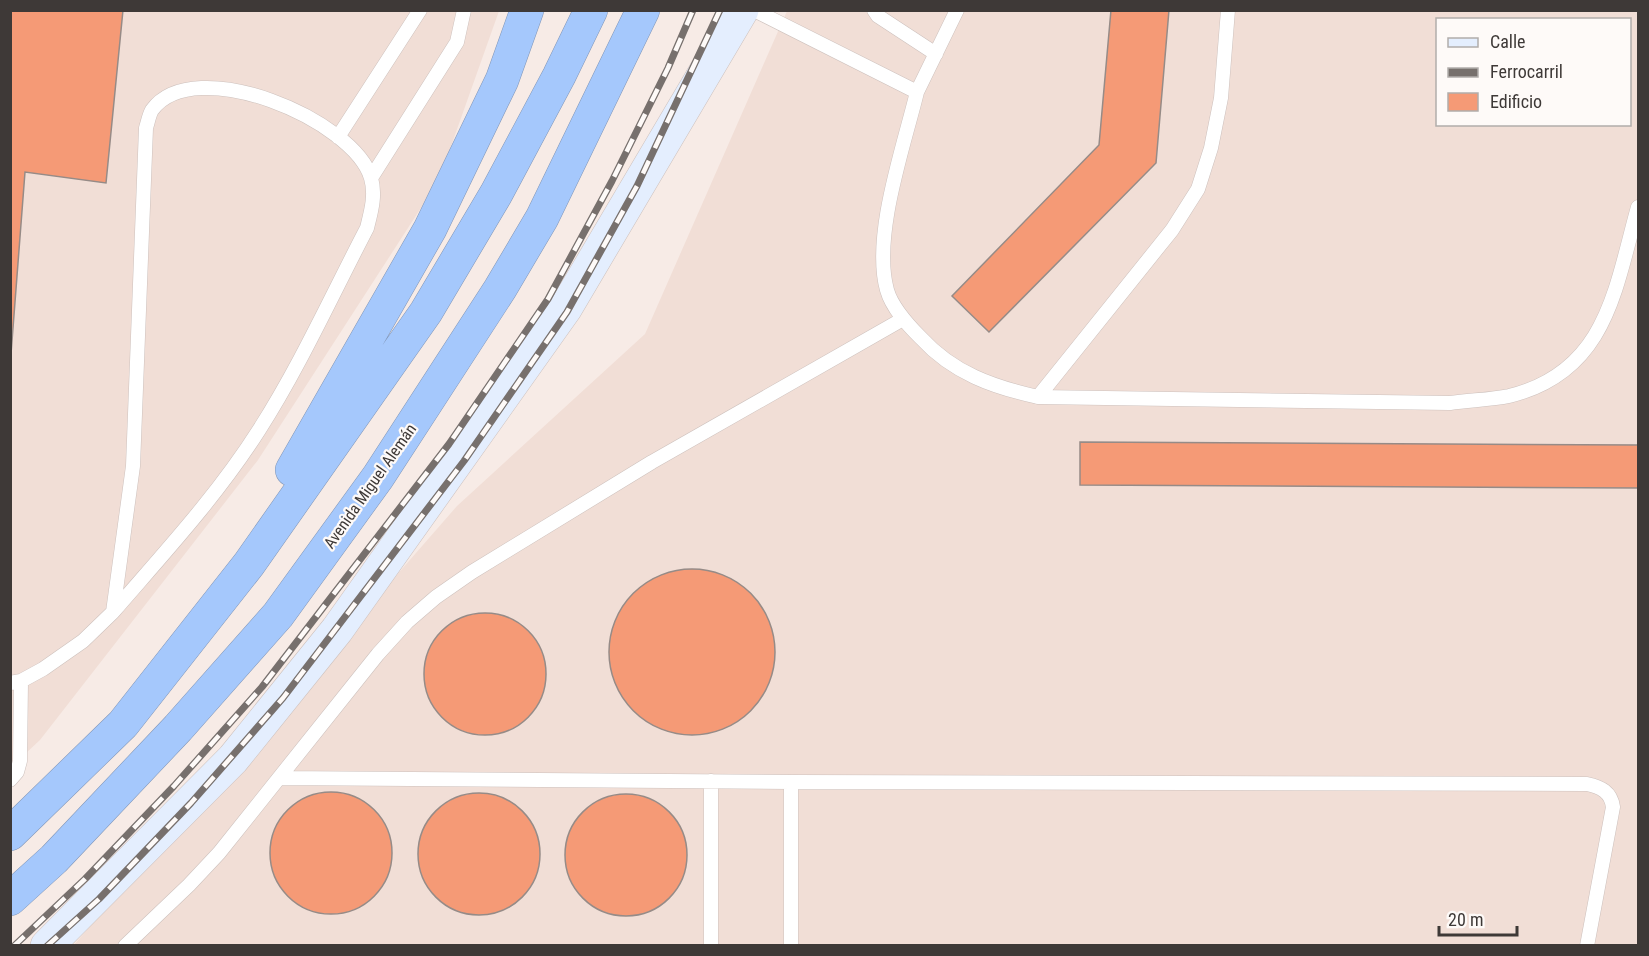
<svg xmlns="http://www.w3.org/2000/svg" width="1649" height="956" viewBox="0 0 1649 956" font-family="'Roboto Condensed',sans-serif">
<style>
.built{fill:#f1ded6;fill-rule:evenodd}
.building{fill:#f59a76;stroke:#968b87;stroke-width:1.5}
.lines{fill:none;stroke-linecap:round;stroke-linejoin:round}
.lane-casing{stroke:#cdc1bd;stroke-width:15}
.secondary-casing{stroke:#cdc1bd;stroke-width:34}
.highway-casing{stroke:#8196b7;stroke-width:34}
.lane{stroke:#fff;stroke-width:14}
.secondary{stroke:#e4eefe;stroke-width:33}
.highway{stroke:#a5c8fc;stroke-width:33}
.rail-casing{stroke:#77706d;stroke-width:7}
.rail{stroke:#fefaf8;stroke-width:4.5;stroke-dasharray:14;stroke-linecap:butt}
.labels{text-anchor:middle;dominant-baseline:central;stroke-width:4.5;stroke-linejoin:round;paint-order:stroke}
.street-label{font-size:16px;fill:#3e3937;stroke:#fefaf8}
</style>
<rect width="100%" height="100%" fill="#f7ebe6"/>
<path class="built" d="M 11,11 L 499,11 L 439,180 L 258,460 L 40,740 L 11,767 Z
M 787,11 L 1638,11 L 1638,945 L 73,946 L 457,506 L 645,334 ZM 1438,20 L 1630,20 L 1630,124 L 1438,124 Z"/>
<path class="building" d="M 10,10 L 123,10 L 106,183 L 25,172 L 10,367 Z
M 1111,10 L 1169,10 L 1156,163 L 989,332 L 952,296 L 1099,145 Z
M 1080,442 L 1638,445 L 1638,488 L 1080,485 Z
M609 652a83 83 0 1 1 166 0a83 83 0 1 1-166 0Z
M424 674a61 61 0 1 1 122 0a61 61 0 1 1-122 0Z
M270 853a61 61 0 1 1 122 0a61 61 0 1 1-122 0Z
M418 854a61 61 0 1 1 122 0a61 61 0 1 1-122 0Z
M565 855a61 61 0 1 1 122 0a61 61 0 1 1-122 0Z"/>
<g class="lines">
<defs>
<path id="lane" d="M 754,10 L 917,92 L 957,10
M 874,10 L 878,16 L 936,54
M 917,92 C 904,146 872,236 887,290 C 892,308 908,325 921,338 C 953,373 993,387 1038,397 L 1450,403 C 1469,400 1490,400 1509,396 C 1607,372 1615,289 1638,207
M 338,137 L 420,10
M 371,178 L 457,42 L 464,10
M 1038,397 L 1172,230 L 1198,189 L 1211,148 L 1221,98 L 1228,10
M 10,683 L 21,681 L 43,669 L 83,641 L 113,612 L 133,466 L 146,128 C 148,122 149,115 152,110 C 194,52 354,120 371,178 C 376,195 371,212 367,228 C 332,295 300,366 259,430 C 217,496 164,553 113,612
M 279,778 L 791,782 L 1587,784 C 1601,787 1611,792 1613,807 L 1587,946
M 10,780 L 17,772 L 20,761 L 21,681
M 711,781 L 711,946
M 125,946 L 189,885 L 219,853 L 378,654 L 407,622 L 436,597 L 472,572 L 652,462 L 903,319
M 791,946 L 791,782"/>
<path id="secondary" d="M 47,946 L 233,759 L 337,630 L 565,309 L 742,10"/>
<path id="highway" d="M 292,470 L 430,229 L 502,80 L 527,10
M 10,834 L 123,724 L 249,564 L 426,312 L 496,194 L 559,76 L 591,10
M 10,899 L 54,859 L 178,728 L 278,615 L 378,477 L 500,289 L 542,218 L 643,10"/>
</defs>
<use href="#lane" class="lane-casing"/>
<use href="#secondary" class="secondary-casing"/>
<use href="#highway" class="highway-casing"/>
<use href="#lane" class="lane"/>
<use href="#secondary" class="secondary"/>
<use href="#highway" class="highway"/>
<defs>
<path id="rail" d="M 14,946 L 85,879 L 174,786 L 262,687 L 449,444 L 548,299 L 612,181 L 668,68 L 693,10
M 47,946 L 99,899 L 191,803 L 283,698 L 464,461 L 567,312 L 637,186 L 720,10"/>
</defs>
<use href="#rail" class="rail-casing"/>
<use href="#rail" class="rail"/>
</g>
<g class="labels">
<g class="street-label">
<text transform="translate(370 486) rotate(-55)">Avenida Miguel Alemán</text>
</g>
</g>
<rect width="1649" height="956" fill="none" stroke="#3e3937" stroke-width="24"/>
<rect x="1436" y="18" width="195" height="108" fill="#fefaf8" stroke="#b1adab" stroke-width="1.5"/>
<rect x="1448" y="38" width="30" height="9" fill="#e4eefe" stroke="#b1adab" stroke-width="1.5"/>
<text x="1490" y="48" font-size="18" fill="#3e3937">Calle</text>
<rect x="1448" y="68" width="30" height="9" fill="#77706d" stroke="#b1adab" stroke-width="1.5"/>
<text x="1490" y="78" font-size="18" fill="#3e3937">Ferrocarril</text>
<rect x="1448" y="93" width="30" height="18" fill="#f59a76" stroke="#b1adab" stroke-width="1.5"/>
<text x="1490" y="108" font-size="18" fill="#3e3937">Edificio</text>
<path d="M1439 926v9h78v-9" fill="none" stroke="#3e3937" stroke-width="3"/>
<text x="1448" y="926" font-size="18" fill="#3e3937" stroke="#fefaf8" stroke-width="4.5" paint-order="stroke">20 m</text>
</svg>
